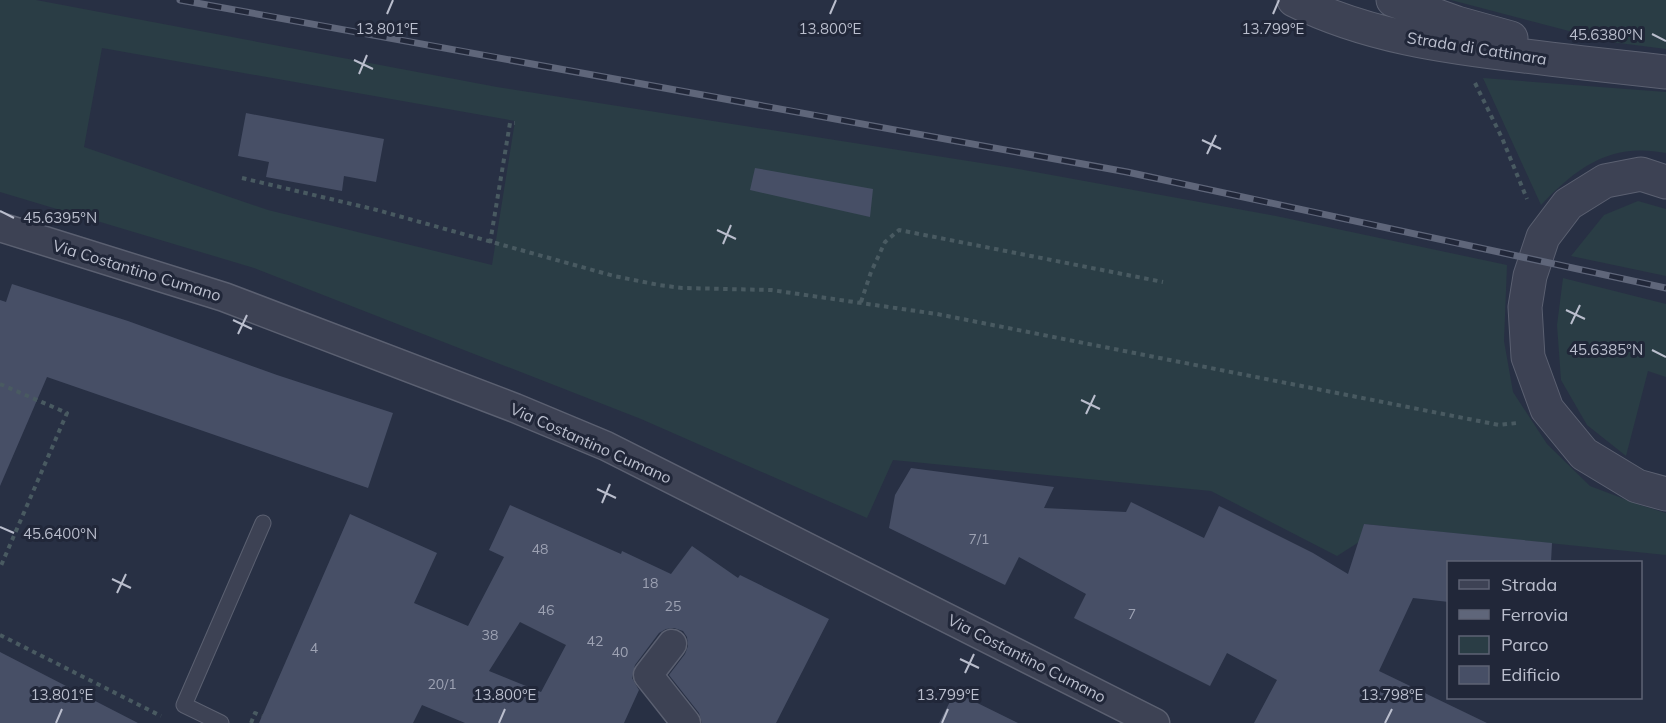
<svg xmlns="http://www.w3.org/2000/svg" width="1666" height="723" viewBox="0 0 1666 723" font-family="Mulish,sans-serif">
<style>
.green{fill:#2a3d45;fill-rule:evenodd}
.building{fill:#474f66;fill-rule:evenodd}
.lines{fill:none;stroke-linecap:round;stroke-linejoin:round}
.service-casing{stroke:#5b6071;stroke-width:17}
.minor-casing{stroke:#5b6071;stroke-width:31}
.tertiary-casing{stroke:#5b6071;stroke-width:35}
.path{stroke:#495a61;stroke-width:4;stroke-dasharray:4.5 4.5;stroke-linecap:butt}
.service{stroke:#3d4254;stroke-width:15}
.minor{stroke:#3d4254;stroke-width:28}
.tertiary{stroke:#3d4254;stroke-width:33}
.rail-casing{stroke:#5f667a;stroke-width:7}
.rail{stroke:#212739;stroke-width:4.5;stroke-dasharray:14;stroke-linecap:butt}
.ticks{fill:none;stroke:#babecd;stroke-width:2}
.labels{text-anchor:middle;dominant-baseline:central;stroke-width:6;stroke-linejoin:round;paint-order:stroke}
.number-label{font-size:14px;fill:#9da2b3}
.street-label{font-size:16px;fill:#babecd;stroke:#212739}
.ticks-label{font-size:15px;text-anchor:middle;fill:#babecd;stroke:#212739;stroke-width:6;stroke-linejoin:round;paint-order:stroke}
</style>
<rect width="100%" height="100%" fill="#283044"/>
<path class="green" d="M 0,0 L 36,0 L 497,87 L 1013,168 L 1276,216 L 1507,265 L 1504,341 L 1513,392 L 1547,444 L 1590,486 L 1640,505 L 1666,513 L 1666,555 L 1364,524 L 1359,542 L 1337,556 L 1211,491 L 893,460 L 867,518 L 641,419 L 254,268 L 0,192 ZM 102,48 L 515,121 L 492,265 L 268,210 L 84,147 Z
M 1451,0 L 1666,0 L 1666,49 L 1611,42 Z
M 1483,78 L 1666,92 L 1666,153 C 1611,142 1577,167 1541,205 Z
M 1638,201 L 1666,209 L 1666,276 L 1571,256 L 1604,215 Z
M 1563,278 L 1666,304 L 1666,377 L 1648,371 L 1626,456 L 1587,425 L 1561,380 L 1557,325 Z"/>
<path class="building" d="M 246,113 L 384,139 L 376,182 L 344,176 L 342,191 L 266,177 L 269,162 L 238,156 Z
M 755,168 L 873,189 L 870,217 L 750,190 Z
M 12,284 L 128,321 L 277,375 L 393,413 L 368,488 L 47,377 L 0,486 L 0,300 L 6,302 Z
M 911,468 L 1054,487 L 1044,508 L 1126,512 L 1131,502 L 1204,538 L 1219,506 L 1313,553 L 1348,574 L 1364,524 L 1552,543 L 1551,562 L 1449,562 L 1449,602 L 1413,598 L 1379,671 L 1487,723 L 1254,723 L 1277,680 L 1227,653 L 1210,686 L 1074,618 L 1086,594 L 1019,557 L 1005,585 L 889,528 L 895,495 Z
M 510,505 L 621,554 L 622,551 L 671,574 L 692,546 L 738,578 L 740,575 L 829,619 L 776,723 L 702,723 L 699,713 L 669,675 L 685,654 L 688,646 L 687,637 L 683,631 L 674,628 L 666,629 L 659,633 L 635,665 L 632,678 L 639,690 L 624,723 L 465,723 L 422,705 L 413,723 L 259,723 L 350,514 L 437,553 L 414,603 L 468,626 L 504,557 L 489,550 ZM 520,622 L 566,645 L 541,692 L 489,671 Z
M 0,652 L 138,723 L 0,723 Z
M 955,692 L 1018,723 L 939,723 Z"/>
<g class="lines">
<defs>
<path id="service" d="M 221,723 L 184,705 L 263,523"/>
<path id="minor" d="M 0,227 L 224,297 L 515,408 L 606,446 L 1155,723
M 672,644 L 648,675 L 686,723"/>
<path id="tertiary" d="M 1294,0 C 1366,36 1446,47 1525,56 C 1572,62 1619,67 1666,72
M 1393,0 L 1457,23 L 1511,38
M 1666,182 L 1641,174 L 1605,181 L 1568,204 L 1543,237 L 1530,276 L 1525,307 L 1528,357 L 1547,409 L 1584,454 L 1637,486 L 1666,494"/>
</defs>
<use href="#service" class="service-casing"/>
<use href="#minor" class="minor-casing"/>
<use href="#tertiary" class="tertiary-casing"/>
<path class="path" d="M 1475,83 L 1502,138 L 1527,199
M 242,178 L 377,210 L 614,276 L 659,285 L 682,288 L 771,290 L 937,314 L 1499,425 L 1517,423
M 490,243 L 510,123 L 515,123
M 861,302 L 871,272 L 885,242 L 899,230 L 1163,282
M 0,384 L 67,413 L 0,568
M 0,635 L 161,716
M 251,723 L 255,713 L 262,716"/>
<use href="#service" class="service"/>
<use href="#minor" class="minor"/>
<use href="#tertiary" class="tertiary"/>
<defs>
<path id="rail" d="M 180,0 L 1127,172 L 1666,288"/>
</defs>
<use href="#rail" class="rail-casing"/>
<use href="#rail" class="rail"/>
</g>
<path class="ticks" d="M 387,14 L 393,0M 830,14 L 836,0M 1273,14 L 1279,0M 1652,34 L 1666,41M 354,60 L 373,69M 359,74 L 367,55M 1202,140 L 1221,149M 1207,154 L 1216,135M 0,211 L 14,218M 717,230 L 736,239M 723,244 L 731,225M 1566,310 L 1585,319M 233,320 L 252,329M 1571,324 L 1580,305M 238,334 L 247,315M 1652,350 L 1666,357M 1081,400 L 1100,409M 1086,414 L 1095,395M 597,489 L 616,498M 602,503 L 610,484M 0,527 L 14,533M 112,579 L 131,588M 117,593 L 126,574M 960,659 L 979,668M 965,673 L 974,654M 56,723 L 62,709M 499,723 L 505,709M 942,723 L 948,709M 1385,723 L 1392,709"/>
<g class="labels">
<g class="number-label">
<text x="979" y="539">7/1</text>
<text x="540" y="549">48</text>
<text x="650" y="583">18</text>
<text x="673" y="606">25</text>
<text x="546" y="610">46</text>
<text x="1132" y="614">7</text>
<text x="490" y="635">38</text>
<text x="595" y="641">42</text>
<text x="314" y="648">4</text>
<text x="620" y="652">40</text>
<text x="442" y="684">20/1</text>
</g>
<g class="street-label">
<text transform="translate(1477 48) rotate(9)">Strada di Cattinara</text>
<text transform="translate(137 270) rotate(17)">Via Costantino Cumano</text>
<text transform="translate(591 443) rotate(24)">Via Costantino Cumano</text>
<text transform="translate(1027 658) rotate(27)">Via Costantino Cumano</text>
</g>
</g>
<g class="ticks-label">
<text x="387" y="34">13.801°E</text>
<text x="830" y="34">13.800°E</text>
<text x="1273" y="34">13.799°E</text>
<text x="1606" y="40">45.6380°N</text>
<text x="60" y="223">45.6395°N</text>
<text x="1606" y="355">45.6385°N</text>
<text x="60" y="539">45.6400°N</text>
<text x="62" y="700">13.801°E</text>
<text x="505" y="700">13.800°E</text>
<text x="948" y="700">13.799°E</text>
<text x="1392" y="700">13.798°E</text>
</g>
<rect x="1447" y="561" width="195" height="138" fill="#212739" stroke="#5e6374" stroke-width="1.5"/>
<rect x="1459" y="580" width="30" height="9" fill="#3d4254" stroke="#5e6374" stroke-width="1.5"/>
<text x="1501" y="591" font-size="18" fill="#babecd">Strada</text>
<rect x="1459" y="610" width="30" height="9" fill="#5f667a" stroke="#5e6374" stroke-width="1.5"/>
<text x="1501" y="621" font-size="18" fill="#babecd">Ferrovia</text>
<rect x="1459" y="636" width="30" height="18" fill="#2a3d45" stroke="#5e6374" stroke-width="1.5"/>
<text x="1501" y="651" font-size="18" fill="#babecd">Parco</text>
<rect x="1459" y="666" width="30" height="18" fill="#474f66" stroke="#5e6374" stroke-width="1.5"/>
<text x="1501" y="681" font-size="18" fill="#babecd">Edificio</text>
</svg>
